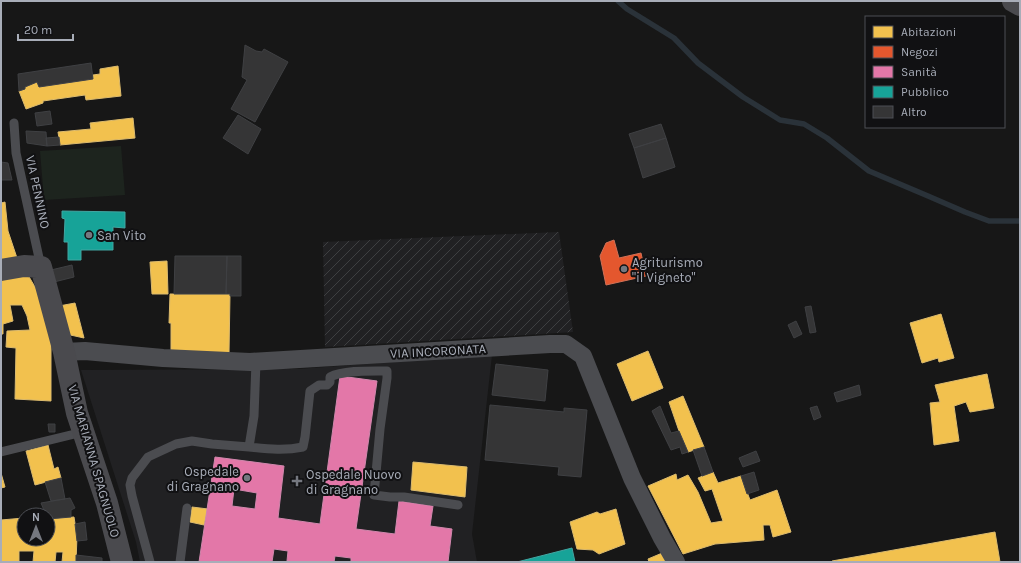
<svg xmlns="http://www.w3.org/2000/svg" width="1021" height="563" viewBox="0 0 1021 563" font-family="Karla,sans-serif">
<style>
.built{fill:#212123}
.industrial{fill:url(#industrial-furrows)}
.park{fill:#1d241e}
.homes{fill:#f2c14e;stroke:#dcbb6e}
.shops{fill:#e4572e;stroke:#d27157}
.health{fill:#e377a8;stroke:#d187ad;fill-rule:evenodd}
.public{fill:#17a398;stroke:#42a6a2}
.lines{fill:none;stroke-linecap:round;stroke-linejoin:round}
.stream{stroke:#2a3239;stroke-width:5.5}
.building{fill:#353536;stroke:#3f4043}
.lane{stroke:#4b4c50;stroke-width:9}
.street{stroke:#4b4c50;stroke-width:18}
.secondary{stroke:#4a4a4e;stroke-width:22}
.poi-dot{fill:#757880;stroke:#111113;stroke-width:1.5}
.labels{text-anchor:middle;dominant-baseline:central;stroke-width:4;stroke-linejoin:round;paint-order:stroke}
.street-label{font-size:13px;fill:#a8adb8;stroke:#111113}
.poi-label{font-size:13px;fill:#a8adb8;stroke:#111113;text-anchor:start}
</style>
<defs>
<pattern id="industrial-furrows" width="10" height="10" patternUnits="userSpaceOnUse"><rect width="10" height="10" fill="#212123"/><path d="M-1 1l2-2M0 10L10 0M9 11l2-2" fill="none" stroke="#3e3f41"/></pattern>
</defs>
<rect width="100%" height="100%" fill="#171717"/>
<path class="built" d="M 492,355 L 472,534 L 477,562 L 140,562 L 136,542 L 81,370 L 297,369 Z"/>
<path class="industrial" d="M 559,232 L 573,332 L 325,347 L 323,242 Z"/>
<path class="park" d="M 121,146 L 125,195 L 44,200 L 40,151 Z"/>
<path class="homes" d="M 118,66 L 121,96 L 86,100 L 85,95 L 43,101 L 43,103 L 26,109 L 19,91 L 25,89 L 25,87 L 37,82 L 39,87 L 93,79 L 93,75 L 100,74 L 100,69 Z
M 133,118 L 135,138 L 60,145 L 58,132 L 91,129 L 90,123 Z
M 5,202 L 8,231 L 17,258 L 1,262 L 1,203 Z
M 167,261 L 168,294 L 152,294 L 150,262 Z
M 28,275 L 38,292 L 51,339 L 51,401 L 15,399 L 16,348 L 6,347 L 7,331 L 30,330 L 27,316 L 22,305 L 10,305 L 13,321 L 3,324 L 3,334 L 1,334 L 1,280 Z
M 170,294 L 230,294 L 229,353 L 171,352 L 171,323 L 169,323 Z
M 75,303 L 84,338 L 66,334 L 59,306 Z
M 941,314 L 954,358 L 939,362 L 938,358 L 922,363 L 910,323 Z
M 648,351 L 663,388 L 632,401 L 617,364 Z
M 987,374 L 994,408 L 970,412 L 966,402 L 954,406 L 959,441 L 934,445 L 930,403 L 940,402 L 935,385 Z
M 683,396 L 704,447 L 688,452 L 679,431 L 669,402 Z
M 48,445 L 54,469 L 58,467 L 61,478 L 35,485 L 26,451 Z
M 413,462 L 467,467 L 465,497 L 411,490 Z
M 713,472 L 718,483 L 741,476 L 750,500 L 777,490 L 791,532 L 773,537 L 770,525 L 763,525 L 764,540 L 715,544 L 683,554 L 648,486 L 676,474 L 677,480 L 688,475 L 698,492 L 711,523 L 723,521 L 712,489 L 705,491 L 698,478 Z
M 1,473 L 5,487 L 1,488 Z
M 192,507 L 208,509 L 204,525 L 190,522 Z
M 616,509 L 625,544 L 599,554 L 593,550 L 577,549 L 570,522 L 597,512 L 600,514 Z
M 74,517 L 77,536 L 76,562 L 62,562 L 63,552 L 56,552 L 55,562 L 33,562 L 34,551 L 19,551 L 19,562 L 1,562 L 1,520 L 24,518 L 24,539 L 48,539 L 48,519 Z
M 995,532 L 1000,562 L 832,562 L 832,561 Z
M 667,551 L 671,562 L 649,562 L 648,559 Z"/>
<path class="shops" d="M 614,240 L 619,258 L 641,253 L 646,276 L 606,285 L 600,256 L 606,243 Z"/>
<path class="health" d="M 340,376 L 377,381 L 356,529 L 395,534 L 399,501 L 433,506 L 430,526 L 452,529 L 448,562 L 351,562 L 351,558 L 335,556 L 334,562 L 295,562 L 287,561 L 288,551 L 274,549 L 272,562 L 199,562 L 215,457 L 284,466 L 278,518 L 320,524 ZM 234,489 L 257,493 L 255,509 L 232,506 Z"/>
<path class="public" d="M 62,211 L 125,212 L 125,228 L 113,227 L 113,250 L 81,250 L 81,260 L 68,260 L 68,242 L 64,242 L 65,219 L 62,218 Z
M 572,548 L 575,562 L 517,562 Z"/>
<g class="lines">
<path class="stream" d="M 618,1 L 627,9 L 674,38 L 698,63 L 743,97 L 780,120 L 804,124 L 827,138 L 869,171 L 928,196 L 965,212 L 989,221 L 1020,221"/>
</g>
<path class="building" d="M 245,45 L 256,51 L 262,52 L 264,49 L 288,62 L 255,122 L 231,109 L 247,80 L 242,77 Z
M 91,63 L 93,79 L 39,87 L 37,82 L 25,87 L 25,89 L 19,91 L 18,74 Z
M 50,111 L 52,124 L 37,126 L 35,113 Z
M 238,115 L 261,129 L 248,154 L 223,138 Z
M 661,124 L 666,138 L 634,148 L 629,134 Z
M 26,131 L 46,132 L 47,146 L 27,143 Z
M 59,137 L 60,145 L 47,146 L 46,138 Z
M 666,138 L 675,167 L 643,178 L 634,148 Z
M 1,162 L 8,163 L 12,180 L 1,180 Z
M 175,256 L 227,256 L 226,294 L 174,294 Z
M 227,256 L 241,256 L 241,296 L 230,296 L 230,294 L 226,294 Z
M 72,265 L 74,277 L 54,282 L 51,270 Z
M 811,306 L 816,332 L 810,333 L 805,307 Z
M 796,321 L 802,334 L 794,338 L 788,325 Z
M 496,364 L 548,370 L 545,401 L 492,395 Z
M 859,385 L 861,395 L 837,402 L 834,393 Z
M 490,405 L 564,412 L 564,408 L 587,410 L 581,477 L 558,475 L 559,467 L 485,460 Z
M 660,406 L 671,433 L 679,431 L 688,452 L 682,454 L 680,447 L 671,450 L 652,411 Z
M 817,406 L 821,417 L 814,420 L 810,408 Z
M 48,424 L 55,424 L 55,432 L 49,432 Z
M 704,447 L 713,472 L 702,476 L 693,450 Z
M 756,451 L 760,461 L 743,467 L 739,458 Z
M 754,472 L 759,490 L 747,494 L 741,476 Z
M 61,478 L 65,499 L 51,501 L 45,482 Z
M 70,498 L 75,508 L 71,510 L 71,517 L 48,519 L 48,515 L 46,515 L 41,503 Z
M 85,522 L 87,540 L 77,541 L 75,524 Z
M 76,555 L 102,558 L 102,562 L 76,562 Z"/>
<g class="lines">
<path class="lane" d="M 14,123 L 16,153 L 41,267
M 249,447 C 268,449 284,451 303,447 L 305,437 L 310,391 L 319,385 L 327,385 L 330,382 L 330,377 C 343,370 371,371 387,371 L 387,378 L 380,429 L 374,495 L 390,497 L 404,497 L 458,505
M 1,452 L 83,432
M 150,562 L 132,496 L 130,485 L 132,478 L 148,457 L 176,444 L 192,441 L 212,444 L 249,447 L 254,416 L 256,362
M 180,562 L 187,508"/>
<path class="street" d="M 64,352 L 85,351 L 163,358 L 250,362 L 550,344 L 566,344 L 583,356 L 632,478 L 662,538 L 676,562"/>
<path class="secondary" d="M 1013,1 L 1020,5
M 1,270 L 24,266 L 41,267 L 64,352 L 77,413 L 107,503 L 122,562"/>
</g>
<g class="poi-dot">
<circle cx="89" cy="235" r="4"/>
<circle cx="624" cy="269" r="4"/>
<circle cx="247" cy="478" r="4"/>
<path d="M295 475h4v4h4v4h-4v4h-4v-4h-4v-4h4z"/>
</g>
<g class="labels">
<g class="street-label">
<text transform="translate(38 192) rotate(78)">VIA PENNINO</text>
<text transform="translate(438 351) rotate(-3)">VIA INCORONATA</text>
<text transform="translate(94 461) rotate(74)">VIA MARIANNA SPAGNUOLO</text>
</g>
<g class="poi-label">
<text x="97" y="235">San Vito</text>
<text x="632" y="262">Agriturismo<tspan x="632" dy="15">"il Vigneto"</tspan></text>
<text x="239" y="471" text-anchor="end">Ospedale<tspan x="239" dy="15">di Gragnano</tspan></text>
<text x="306" y="474">Ospedale Nuovo<tspan x="306" dy="15">di Gragnano</tspan></text>
</g>
</g>
<rect width="1021" height="563" fill="none" stroke="#a8adb8" stroke-width="4"/>
<rect x="865" y="16" width="140" height="112" fill="#111113" stroke="#4d4f55"/>
<rect x="873" y="26" width="20" height="12" fill="#f2c14e" stroke="#4d4f55"/>
<text x="901" y="36" font-size="12" fill="#a8adb8">Abitazioni</text>
<rect x="873" y="46" width="20" height="12" fill="#e4572e" stroke="#4d4f55"/>
<text x="901" y="56" font-size="12" fill="#a8adb8">Negozi</text>
<rect x="873" y="66" width="20" height="12" fill="#e377a8" stroke="#4d4f55"/>
<text x="901" y="76" font-size="12" fill="#a8adb8">Sanità</text>
<rect x="873" y="86" width="20" height="12" fill="#17a398" stroke="#4d4f55"/>
<text x="901" y="96" font-size="12" fill="#a8adb8">Pubblico</text>
<rect x="873" y="106" width="20" height="12" fill="#353536" stroke="#4d4f55"/>
<text x="901" y="116" font-size="12" fill="#a8adb8">Altro</text>
<g transform="translate(36 527)"><circle r="19" fill="#111113" stroke="#4d4f55"/>
<path d="M0-3L7 15L0 10L-7 15Z" fill="#757880"/>
<text y="-6" font-size="11" font-weight="bold" text-anchor="middle" fill="#a8adb8">N</text>
</g>
<path d="M18 34v6h55v-6" fill="none" stroke="#a8adb8" stroke-width="2"/>
<text x="24" y="34" font-size="12" fill="#a8adb8" stroke="#111113" stroke-width="3" paint-order="stroke">20 m</text>
</svg>
